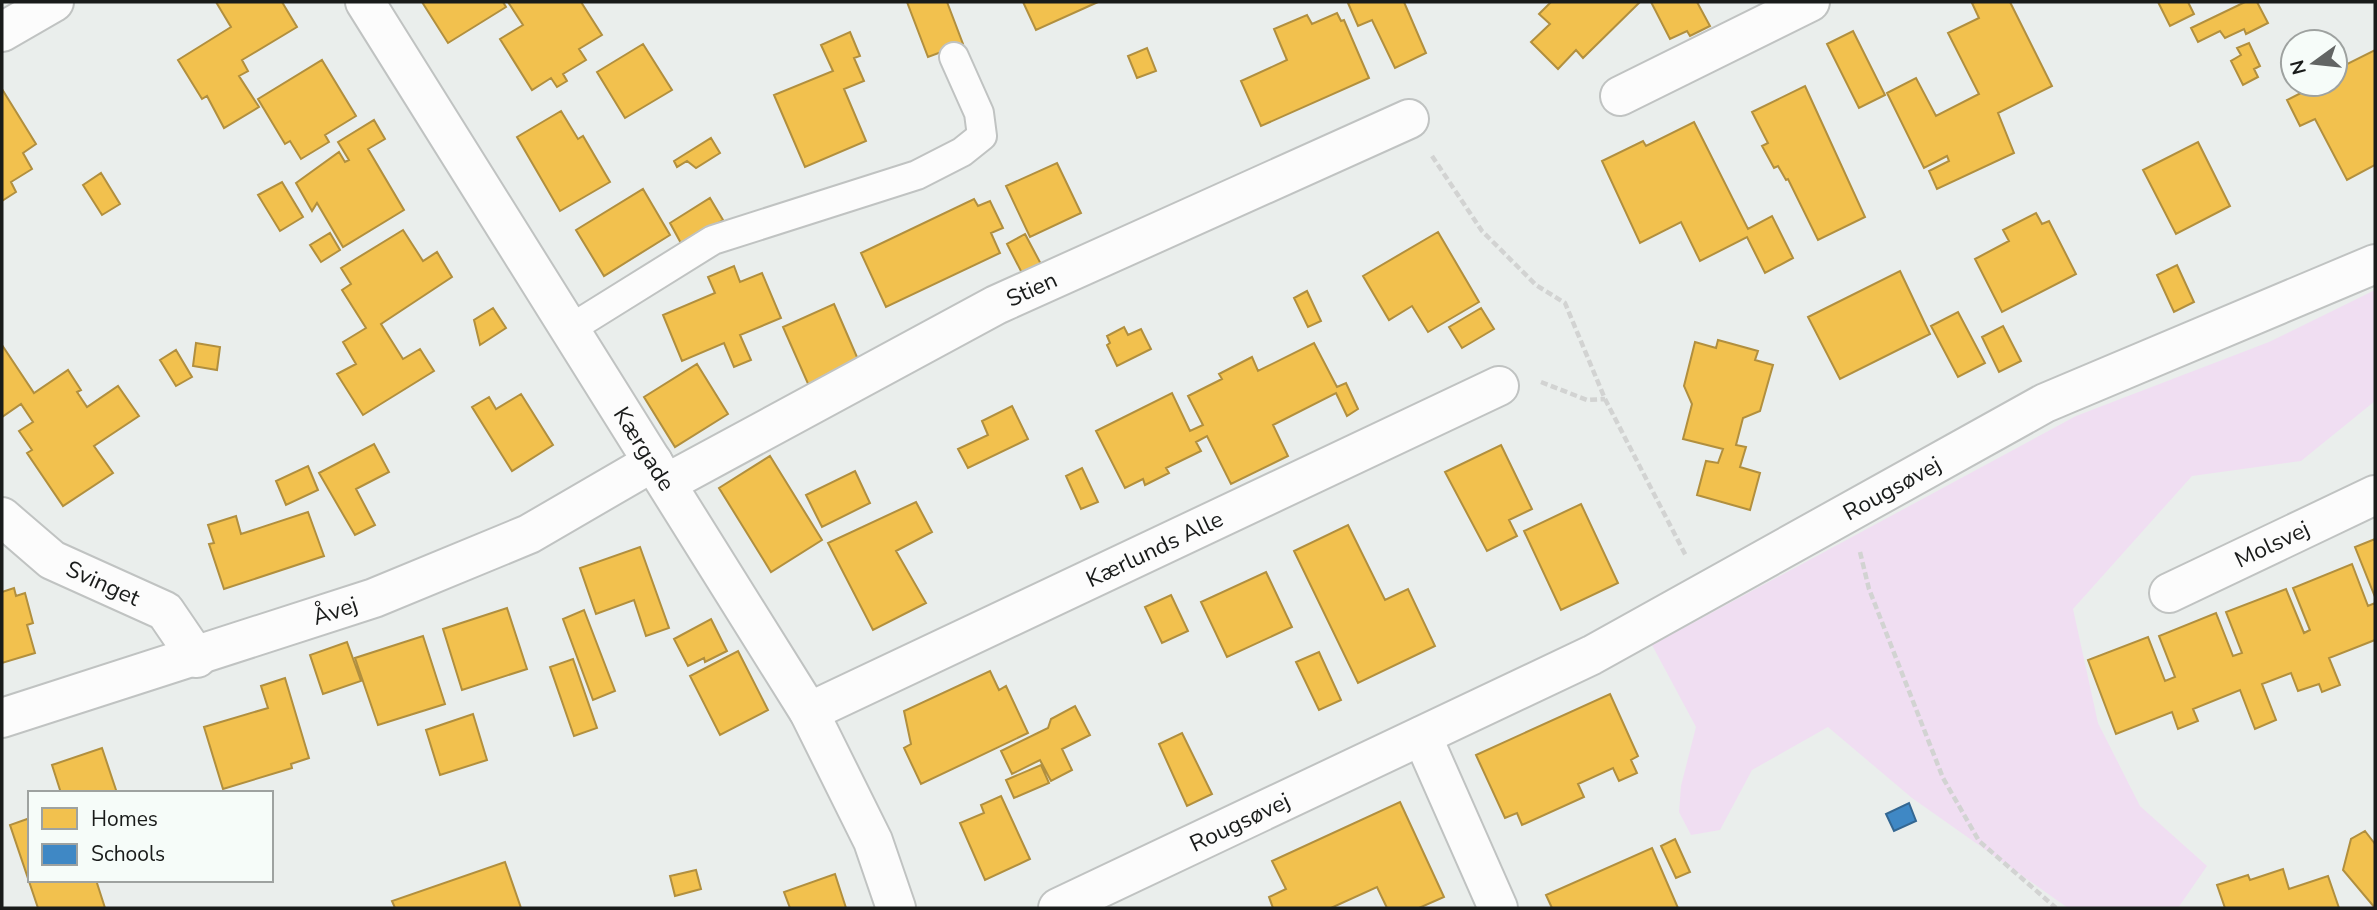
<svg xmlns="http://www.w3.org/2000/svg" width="2377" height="910" viewBox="0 0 2377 910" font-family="'Nunito Sans',sans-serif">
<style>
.green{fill:#f0def2}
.homes{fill:#f2c14e;stroke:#b18f3e;stroke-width:2}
.schools{fill:#3f88c5;stroke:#346792;stroke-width:2}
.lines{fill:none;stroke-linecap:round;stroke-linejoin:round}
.service-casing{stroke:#c0c3c2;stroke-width:32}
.minor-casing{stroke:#c0c3c2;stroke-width:42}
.path{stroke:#d2d3d2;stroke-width:4.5;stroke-dasharray:7 3.5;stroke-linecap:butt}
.service{stroke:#fcfcfc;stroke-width:28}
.minor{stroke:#fcfcfc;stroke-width:38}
.labels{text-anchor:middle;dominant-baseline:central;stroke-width:7;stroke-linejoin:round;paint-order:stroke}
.street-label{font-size:23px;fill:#191b1a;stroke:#f6fcf9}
</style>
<rect width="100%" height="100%" fill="#eaeeec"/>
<path class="green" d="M 2375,290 L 2375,401 L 2301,461 L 2192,476 L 2073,609 L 2098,723 L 2140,806 L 2207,866 L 2178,908 L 2068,908 L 1912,798 L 1828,727 L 1752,770 L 1720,830 L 1691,835 L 1679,812 L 1681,786 L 1696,727 L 1652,645 L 2076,416 L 2269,342 Z"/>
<path class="homes" d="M 216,2 L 282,2 L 297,27 L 242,60 L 248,71 L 239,76 L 259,107 L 224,128 L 207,96 L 202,99 L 178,60 L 231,27 Z
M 422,2 L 503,2 L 506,7 L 448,43 Z
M 508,2 L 581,2 L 602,35 L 579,49 L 586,60 L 563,74 L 567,81 L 557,87 L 551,78 L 532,90 L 500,39 L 523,25 Z
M 907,2 L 947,2 L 963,44 L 928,57 Z
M 1023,2 L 1098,2 L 1036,30 Z
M 1351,2 L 1404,2 L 1426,53 L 1395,68 L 1372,20 L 1358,26 L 1348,3 Z
M 1551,2 L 1640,2 L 1583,58 L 1576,50 L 1558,69 L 1531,42 L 1550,24 L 1539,14 Z
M 1651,2 L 1697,2 L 1710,26 L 1690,36 L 1687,31 L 1670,39 Z
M 1975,2 L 2010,2 L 2052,86 L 1998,113 L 2014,153 L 1937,189 L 1929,171 L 1949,161 L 1947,156 L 1924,168 L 1887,93 L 1916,78 L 1936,116 L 1979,94 L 1948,33 L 1979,18 L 1972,3 Z
M 2158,2 L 2188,2 L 2194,14 L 2170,26 Z
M 2245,2 L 2257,2 L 2268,23 L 2246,34 L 2244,29 L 2225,38 L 2220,31 L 2198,42 L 2191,28 Z
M 1337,13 L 1341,21 L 1344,20 L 1369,78 L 1261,126 L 1241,81 L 1287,60 L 1274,29 L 1307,15 L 1312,24 Z
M 1853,31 L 1885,95 L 1859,108 L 1827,44 Z
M 850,32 L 860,56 L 854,58 L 864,81 L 844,89 L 866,141 L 805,167 L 774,95 L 833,71 L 821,45 Z
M 2249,43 L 2260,66 L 2254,69 L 2258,77 L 2243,85 L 2231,61 L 2241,55 L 2237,48 Z
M 643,44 L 672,90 L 625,118 L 597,72 Z
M 1147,48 L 1156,71 L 1137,78 L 1128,56 Z
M 2375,50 L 2375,165 L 2347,180 L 2315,119 L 2300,126 L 2287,100 L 2301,93 L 2299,89 L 2308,84 L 2335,84 L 2335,70 Z
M 322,60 L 356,116 L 325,135 L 329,142 L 301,159 L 290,141 L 285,144 L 258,99 Z
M 1805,86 L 1865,217 L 1818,240 L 1788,179 L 1786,180 L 1778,166 L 1774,168 L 1762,146 L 1768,143 L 1752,112 Z
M 2,89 L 36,144 L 23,153 L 32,169 L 11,182 L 16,192 L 2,201 Z
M 561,111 L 578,139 L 583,136 L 610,182 L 560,211 L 517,137 Z
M 374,120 L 385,139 L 368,149 L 404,210 L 343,247 L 317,203 L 312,211 L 296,183 L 339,152 L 345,162 L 349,160 L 338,142 Z
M 1694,122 L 1748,229 L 1772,216 L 1793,258 L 1765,273 L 1747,237 L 1700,261 L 1681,222 L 1640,243 L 1602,161 L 1643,141 L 1646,146 Z
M 711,138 L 720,153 L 696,168 L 687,161 L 677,167 L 674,161 Z
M 2198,142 L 2230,206 L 2176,234 L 2143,170 Z
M 1057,163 L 1081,213 L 1030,237 L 1006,186 Z
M 101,173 L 120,204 L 102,215 L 83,185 Z
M 282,182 L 303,217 L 280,231 L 258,195 Z
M 643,189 L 670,235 L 604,276 L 576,230 Z
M 710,198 L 723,220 L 682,245 L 670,223 Z
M 974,199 L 978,206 L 990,201 L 1003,228 L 991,233 L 1000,253 L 886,307 L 861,253 Z
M 2036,213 L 2042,224 L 2049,221 L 2076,274 L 2002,312 L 1975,259 L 2009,241 L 2003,230 Z
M 403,230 L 423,261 L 437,252 L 452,277 L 381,324 L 403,359 L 420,349 L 434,371 L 363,415 L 337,374 L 356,364 L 343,342 L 366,328 L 342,290 L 351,284 L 341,268 Z
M 1438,232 L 1479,302 L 1428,332 L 1412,306 L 1389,320 L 1363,276 Z
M 330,233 L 340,250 L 321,262 L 310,245 Z
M 1025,234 L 1042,266 L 1023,275 L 1007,244 Z
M 2177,265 L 2194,302 L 2174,312 L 2157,275 Z
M 734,266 L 740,282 L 762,273 L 781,318 L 740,335 L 751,360 L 734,367 L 724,343 L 682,361 L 663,315 L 715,293 L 708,277 Z
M 1900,271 L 1930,334 L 1840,379 L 1808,317 Z
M 1307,291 L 1321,321 L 1308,327 L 1294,298 Z
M 834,304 L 860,364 L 809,386 L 783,327 Z
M 493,308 L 506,328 L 480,345 L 474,320 Z
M 1481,308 L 1494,329 L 1462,348 L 1449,327 Z
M 1958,312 L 1985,363 L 1958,377 L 1931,326 Z
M 2003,326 L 2021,361 L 1999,372 L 1982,337 Z
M 1124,327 L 1128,335 L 1141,329 L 1151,349 L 1117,366 L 1107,345 L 1110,343 L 1107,336 Z
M 1718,340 L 1758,351 L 1755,360 L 1773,365 L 1760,411 L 1743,418 L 1736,445 L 1746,447 L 1740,467 L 1760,473 L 1750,510 L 1697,495 L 1706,461 L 1718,463 L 1723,449 L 1683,439 L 1692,404 L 1684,386 L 1695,342 L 1716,348 Z
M 196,343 L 220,347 L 217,370 L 193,366 Z
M 1314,343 L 1337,387 L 1346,383 L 1358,409 L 1347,416 L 1336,393 L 1273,425 L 1288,456 L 1231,484 L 1207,436 L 1196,442 L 1201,451 L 1166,468 L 1169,473 L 1145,485 L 1143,479 L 1125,488 L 1096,431 L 1172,393 L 1190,431 L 1203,425 L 1188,396 L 1222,379 L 1219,374 L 1252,357 L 1258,371 Z
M 2,345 L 34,393 L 68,370 L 81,390 L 77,392 L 87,407 L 118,386 L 139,416 L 94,446 L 113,473 L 63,506 L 27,453 L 32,450 L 19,431 L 33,422 L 21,404 L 2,417 Z
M 176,350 L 192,377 L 176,386 L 160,360 Z
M 697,364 L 728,414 L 675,447 L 644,397 Z
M 521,394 L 553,445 L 512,471 L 472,407 L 489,397 L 496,409 Z
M 1012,406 L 1028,439 L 968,468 L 958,449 L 988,435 L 982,421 Z
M 374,444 L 389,472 L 356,489 L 375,525 L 355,535 L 319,473 Z
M 1501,445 L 1532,509 L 1509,520 L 1517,536 L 1487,551 L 1445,472 Z
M 770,456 L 822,540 L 771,572 L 719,488 Z
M 308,466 L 318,490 L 286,505 L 276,481 Z
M 1082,468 L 1098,502 L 1081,509 L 1066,476 Z
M 855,471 L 870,503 L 822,527 L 806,495 Z
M 916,502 L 932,532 L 896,551 L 926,603 L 873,630 L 828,543 Z
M 1581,504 L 1618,583 L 1561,610 L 1524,531 Z
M 308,512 L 324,556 L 224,589 L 209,544 L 214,543 L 208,525 L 236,516 L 241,534 Z
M 1348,525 L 1385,600 L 1408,589 L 1435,646 L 1358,683 L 1294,551 Z
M 2375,539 L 2375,597 L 2355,547 Z
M 640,547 L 669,628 L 646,636 L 634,600 L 596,614 L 580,568 Z
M 2352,564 L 2368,606 L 2375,603 L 2375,640 L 2329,658 L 2340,685 L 2322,692 L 2319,684 L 2298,691 L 2291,673 L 2262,684 L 2276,720 L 2255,729 L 2240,690 L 2193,709 L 2198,721 L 2178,729 L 2172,712 L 2116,734 L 2088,660 L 2148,637 L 2165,681 L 2175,677 L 2159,636 L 2216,613 L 2233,656 L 2242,653 L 2226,612 L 2286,589 L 2304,633 L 2310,630 L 2293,588 Z
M 1266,572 L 1292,627 L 1227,657 L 1201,602 Z
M 14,588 L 16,596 L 25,593 L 33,623 L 27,625 L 35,653 L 2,663 L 2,592 Z
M 1171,595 L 1188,631 L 1162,643 L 1145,607 Z
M 507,608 L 527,669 L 462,690 L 443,629 Z
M 584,610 L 615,691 L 593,700 L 563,619 Z
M 711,619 L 727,651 L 705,662 L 704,658 L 688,666 L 674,639 Z
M 423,636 L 445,704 L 378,725 L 355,658 Z
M 347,642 L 361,681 L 323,694 L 310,655 Z
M 738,651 L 768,710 L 720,735 L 690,676 Z
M 1319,652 L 1341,700 L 1319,710 L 1296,662 Z
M 573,659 L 597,728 L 574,736 L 550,667 Z
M 990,671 L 999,690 L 1006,686 L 1028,733 L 921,784 L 904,748 L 911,744 L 904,711 Z
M 285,678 L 309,758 L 291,764 L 292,768 L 223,789 L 204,727 L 268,708 L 261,686 Z
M 1610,694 L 1638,756 L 1631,760 L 1637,773 L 1619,781 L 1613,768 L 1578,784 L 1584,797 L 1522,825 L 1517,813 L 1505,818 L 1476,755 Z
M 1075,706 L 1090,735 L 1062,749 L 1072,770 L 1051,781 L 1040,760 L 1012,774 L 1001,751 L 1048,728 L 1051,719 Z
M 473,714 L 487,760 L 440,775 L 426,730 Z
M 1182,733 L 1212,794 L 1187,806 L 1159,744 Z
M 102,748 L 117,793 L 61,793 L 52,765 Z
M 1041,765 L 1049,783 L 1014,798 L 1006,780 Z
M 1001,796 L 1030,859 L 985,880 L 960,823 L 984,813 L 981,805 Z
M 1400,802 L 1444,897 L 1419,908 L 1387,908 L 1377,887 L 1331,908 L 1273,908 L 1269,897 L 1286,889 L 1272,861 Z
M 30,818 L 30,880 L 96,880 L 105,908 L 38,908 L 10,825 Z
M 2365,831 L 2375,844 L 2375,908 L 2343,870 L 2351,839 Z
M 1675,839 L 1690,872 L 1676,878 L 1661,846 Z
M 1652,848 L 1678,908 L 1552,908 L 1546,895 Z
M 505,862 L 521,908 L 395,908 L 392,901 Z
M 2283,869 L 2289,889 L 2328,876 L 2339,908 L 2225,908 L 2217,885 L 2248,875 L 2250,880 Z
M 696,870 L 701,889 L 675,896 L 670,876 Z
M 835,874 L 846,908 L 790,908 L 784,892 Z"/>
<path class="schools" d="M 1909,803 L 1916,821 L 1894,831 L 1886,814 Z"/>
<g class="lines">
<defs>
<path id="service" d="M 570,329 L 713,240 L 917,175 L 962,152 L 982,136 L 979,113 L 954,57"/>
<g id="minor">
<path id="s1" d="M 365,2 L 809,712 L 873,841 L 896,908"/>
<path d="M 2,32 L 54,2"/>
<path d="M 1620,96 L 1810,2"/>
<path id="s2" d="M 667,483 L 996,305 L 1409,119"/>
<path id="s3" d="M 2,517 L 52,560 L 165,611 L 197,658"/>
<path id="s4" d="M 2169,593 L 2375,495"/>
<path id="s5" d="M 809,712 L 1499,386"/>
<path id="s6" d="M 2,718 L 374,598 L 529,534 L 653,462"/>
<path d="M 1422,736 L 1498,908"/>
<path id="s7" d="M 1058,908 L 1592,655 L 2045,403 L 2375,264"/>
</g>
</defs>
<use href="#service" class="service-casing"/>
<use href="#minor" class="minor-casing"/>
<path class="path" d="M 1432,156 L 1482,231 L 1536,285 L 1565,303 L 1605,399 L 1686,556
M 1541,382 L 1587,400 L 1605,399
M 1860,552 L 1869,589 L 1943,778 L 1979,841 L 2056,908"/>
<use href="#service" class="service"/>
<use href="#minor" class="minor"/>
</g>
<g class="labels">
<g class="street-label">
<text stroke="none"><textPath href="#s2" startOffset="413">Stien</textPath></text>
<text stroke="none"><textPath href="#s1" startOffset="527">Kærgade</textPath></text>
<text stroke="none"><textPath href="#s7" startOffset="934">Rougsøvej</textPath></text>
<text stroke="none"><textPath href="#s4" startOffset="114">Molsvej</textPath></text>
<text stroke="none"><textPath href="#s5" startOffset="382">Kærlunds Alle</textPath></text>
<text stroke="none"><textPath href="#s3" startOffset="122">Svinget</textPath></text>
<text stroke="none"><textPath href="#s6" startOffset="350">Åvej</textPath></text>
<text stroke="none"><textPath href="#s7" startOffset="201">Rougsøvej</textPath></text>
</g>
</g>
<rect width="2377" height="910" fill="none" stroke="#191b1a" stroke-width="7"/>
<rect x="28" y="791" width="245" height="91" fill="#f6fcf9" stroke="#9ea2a0" stroke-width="2"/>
<rect x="42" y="808" width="35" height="21" fill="#f2c14e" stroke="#9ea2a0" stroke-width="2"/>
<text x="91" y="826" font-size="21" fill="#191b1a">Homes</text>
<rect x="42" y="844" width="35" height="21" fill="#3f88c5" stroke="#9ea2a0" stroke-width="2"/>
<text x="91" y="861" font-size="21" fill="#191b1a">Schools</text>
<g transform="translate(2314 63) rotate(255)"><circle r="33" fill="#f6fcf9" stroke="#9ea2a0" stroke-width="2"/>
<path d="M0-5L12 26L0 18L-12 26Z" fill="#626564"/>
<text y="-10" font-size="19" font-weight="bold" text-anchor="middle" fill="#191b1a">N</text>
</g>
</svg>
